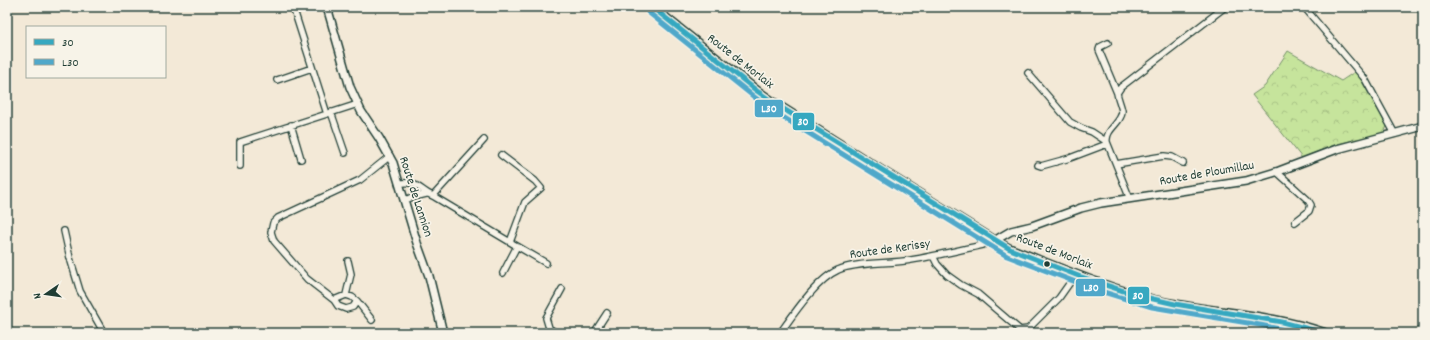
<svg xmlns="http://www.w3.org/2000/svg" width="1430" height="340" viewBox="0 0 1430 340" font-family="Dekko,sans-serif">
<style>
.forest{fill:url(#forest-crowns);stroke:#729068}
.lines{fill:none;stroke-linecap:round;stroke-linejoin:round}
.minor-casing{stroke:#1f3d34;stroke-width:8}
.tertiary-casing{stroke:#1f3d34;stroke-width:10}
.primary-casing{stroke:#1f3d34;stroke-width:11}
.minor{stroke:#f7f3e8;stroke-width:5.5}
.tertiary{stroke:#f7f3e8;stroke-width:7}
.primary{stroke:#f7f3e8;stroke-width:8}
.bus-1-casing{stroke:#f7f3e8;stroke-width:8}
.bus-2-casing{stroke:#f7f3e8;stroke-width:8}
.bus-1{stroke:#36a8c0;stroke-width:5}
.bus-2{stroke:#50a8ca;stroke-width:5}
.bus-dot{fill:#1f3d34;stroke:#f7f3e8;stroke-width:1.5}
.labels{text-anchor:middle;dominant-baseline:central;stroke-width:3.5;stroke-linejoin:round;paint-order:stroke}
.street-label{font-size:13px;fill:#1f3d34;stroke:#f7f3e8}
.line-badge{stroke:#f7f3e8;stroke-width:1.5}
.badge-label{font-size:11px;text-anchor:middle;font-weight:bold;fill:#fff}
</style>
<defs>
<pattern id="forest-crowns" width="20" height="18" patternUnits="userSpaceOnUse"><rect width="20" height="18" fill="#c6e49c"/><path d="M2 6a3 3 0 1 1 6 0M12 15a3 3 0 1 1 6 0" fill="none" stroke="#aac487"/></pattern>
</defs>
<rect width="100%" height="100%" fill="#f3e9d7"/>
<filter id="ink" filterUnits="userSpaceOnUse"><feTurbulence type="fractalNoise" baseFrequency=".025" numOctaves="2"/><feDisplacementMap in="SourceGraphic" scale="8" xChannelSelector="R" yChannelSelector="G"/><feConvolveMatrix kernelMatrix="1 2 1 2 8 2 1 2 1" color-interpolation-filters="sRGB"/></filter>
<g filter="url(#ink)">
<path class="forest" d="M 1288,51 L 1341,81 L 1356,71 L 1387,126 L 1384,133 L 1337,144 L 1302,158 L 1252,95 L 1265,86 Z"/>
<g class="lines">
<defs>
<path id="minor" d="M 293,7 L 327,114
M 1304,7 L 1365,79 L 1395,134
M 1108,43 L 1100,47 L 1099,50 L 1117,93
M 1028,73 L 1070,122 L 1081,128 L 1092,132 L 1107,142
M 277,80 L 312,68
M 331,112 L 345,153
M 291,125 L 301,159
M 501,155 L 535,181 L 541,188 L 525,202 L 510,242
M 1116,164 L 1164,156 L 1172,157 L 1183,163
M 1038,165 L 1041,166 L 1070,158 L 1107,144
M 240,166 L 240,142 L 358,104
M 1277,172 L 1308,200 L 1311,205 L 1309,211 L 1295,222
M 399,184 C 416,179 420,191 433,196 L 510,242 L 546,263
M 433,196 L 484,140
M 1130,199 L 1107,142 C 1105,129 1122,123 1122,111 C 1121,105 1118,99 1117,93 L 1121,87 L 1225,7
M 404,201 L 410,198 L 426,194
M 64,231 L 70,258 L 80,291 L 104,333
M 933,256 L 937,264 L 947,275 L 961,285 L 978,294 L 1020,330 L 1028,329 L 1059,298 L 1076,274
M 503,273 L 517,246
M 346,295 L 352,297 L 357,301 L 353,307 L 346,309 L 338,306 L 334,300 Z
M 346,295 L 351,274 L 348,261
M 334,300 L 307,279 L 274,241 L 271,232 L 273,223 L 278,218 L 360,180 L 390,156
M 357,301 L 372,320
M 556,333 L 549,328 L 546,318 L 562,289
M 594,333 L 607,313
M 780,333 C 793,315 817,279 838,270 C 855,262 890,264 911,260 C 935,256 959,250 983,245"/>
<path id="tertiary" d="M 327,7 L 350,87 L 361,111 L 379,138 L 393,163 L 417,243 L 429,276 L 443,333
M 997,242 L 999,238 L 1011,231 L 1032,226 L 1081,208 L 1101,203 L 1246,181 L 1279,171 L 1337,149 L 1423,126"/>
<path id="primary" d="M 652,7 L 757,91 L 777,105 L 882,171 L 997,242 L 1010,249 C 1057,267 1105,288 1154,300 C 1210,313 1269,314 1324,333"/>
</defs>
<use href="#minor" class="minor-casing"/>
<use href="#tertiary" class="tertiary-casing"/>
<use href="#primary" class="primary-casing"/>
<use href="#minor" class="minor"/>
<use href="#tertiary" class="tertiary"/>
<use href="#primary" class="primary"/>
<defs>
<path id="bus-1" d="M 652,7 L 757,91 L 777,105 L 1010,249 L 1081,277 L 1136,295 L 1175,304 L 1282,322 L 1324,333"/>
<path id="bus-2" d="M 648,12 L 753,96 L 773,111 L 1007,256 L 1097,290 L 1152,307 L 1260,325 L 1300,333"/>
</defs>
<use href="#bus-1" class="bus-1-casing"/>
<use href="#bus-2" class="bus-2-casing"/>
<use href="#bus-1" class="bus-1"/>
<use href="#bus-2" class="bus-2"/>
</g>
</g>
<circle class="bus-dot" cx="1047" cy="264" r="3.5"/>
<g class="labels">
<g class="street-label">
<text transform="translate(740 62) rotate(38)">Route de Morlaix</text>
<text transform="translate(1207 174) rotate(-10)">Route de Ploumillau</text>
<text transform="translate(415 197) rotate(72)">Route de Lannion</text>
<text transform="translate(890 250) rotate(-8)">Route de Kerissy</text>
<text transform="translate(1054 252) rotate(21)">Route de Morlaix</text>
</g>
</g>
<g class="line-badge">
<rect x="754" y="99" width="30" height="19" rx="4" fill="#50a8ca"/>
<rect x="792" y="112" width="23" height="19" rx="4" fill="#36a8c0"/>
<rect x="1075" y="278" width="31" height="19" rx="4" fill="#50a8ca"/>
<rect x="1127" y="286" width="23" height="19" rx="4" fill="#36a8c0"/>
</g>
<g class="badge-label">
<text x="769" y="112">L30</text>
<text x="803" y="125">30</text>
<text x="1091" y="291">L30</text>
<text x="1138" y="299">30</text>
</g>
<rect width="1430" height="340" fill="none" stroke="#f7f3e8" stroke-width="24"/>
<rect x="12" y="12" width="1406" height="316" fill="none" stroke="#1f3d34" stroke-width="1.5" filter="url(#ink)"/>
<rect x="26" y="26" width="140" height="52" fill="#f7f3e8" stroke="#a1aaa0"/>
<rect x="34" y="39" width="20" height="6" fill="#36a8c0" stroke="#a1aaa0"/>
<text x="62" y="46" font-size="12" fill="#1f3d34">30</text>
<rect x="34" y="59" width="20" height="6" fill="#50a8ca" stroke="#a1aaa0"/>
<text x="62" y="66" font-size="12" fill="#1f3d34">L30</text>
<g transform="translate(46 294) rotate(257)" stroke="#f7f3e8" stroke-width="3" paint-order="stroke">
<path d="M0-3L7 15L0 10L-7 15Z" fill="#1f3d34"/>
<text y="-6" font-size="11" font-weight="bold" text-anchor="middle" fill="#1f3d34">N</text>
</g>
</svg>
